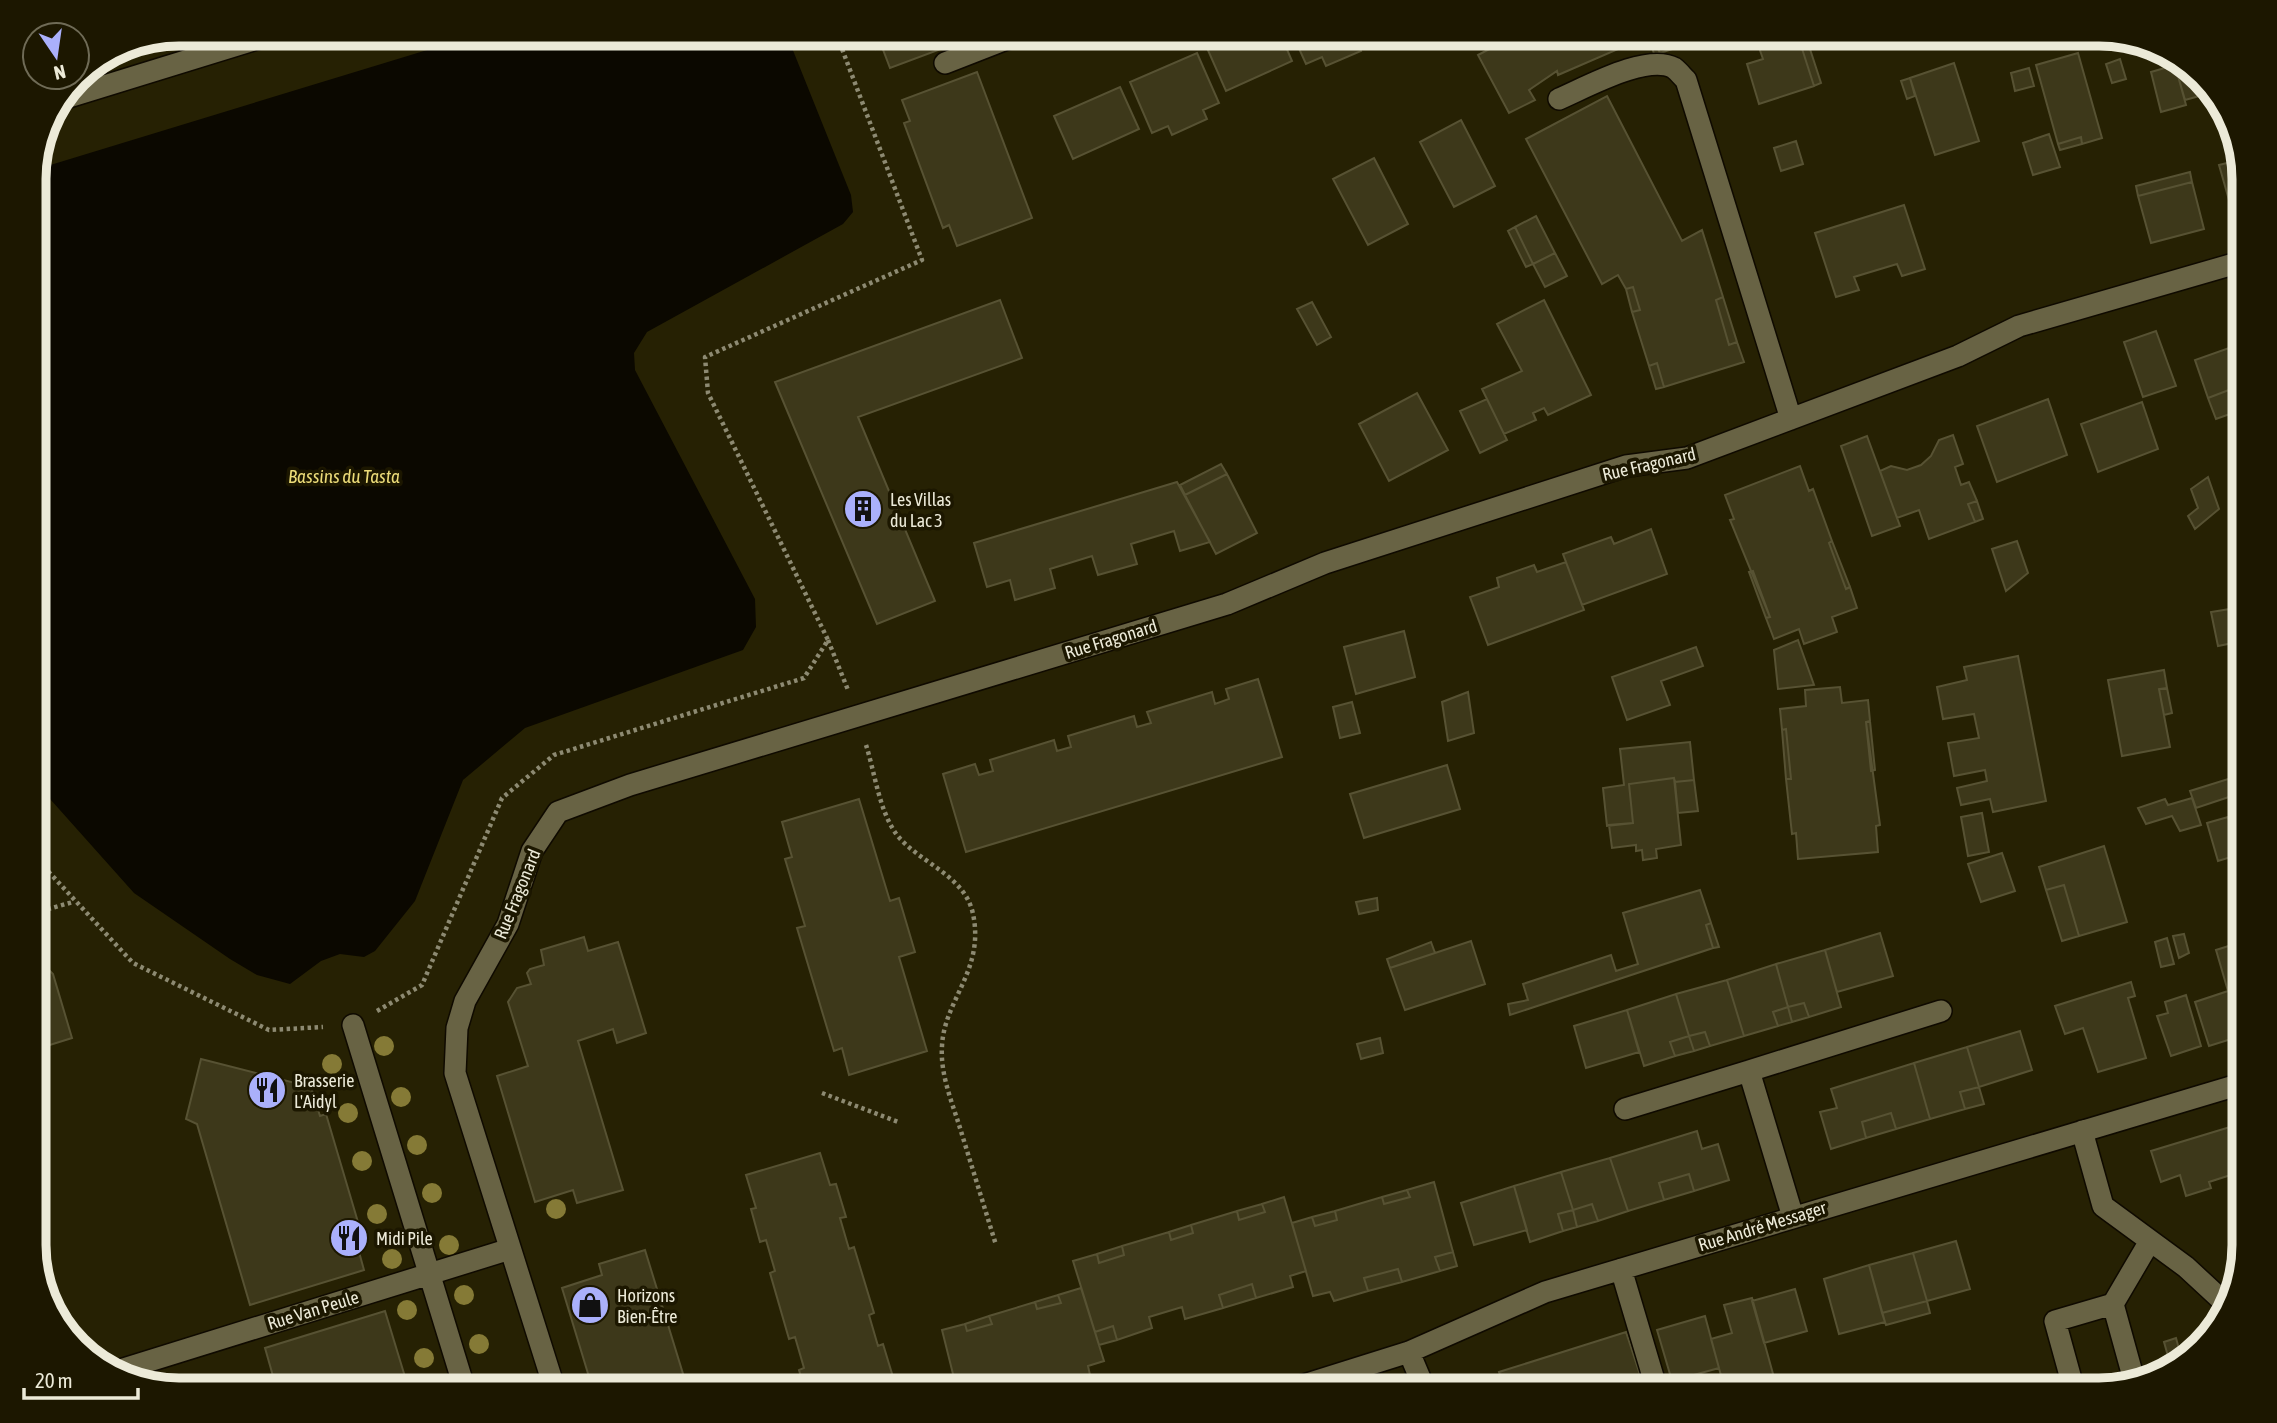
<svg xmlns="http://www.w3.org/2000/svg" width="2277" height="1423" viewBox="0 0 2277 1423" font-family="'Asap Condensed',sans-serif">
<style>
.water{fill:#0b0800}
.building{fill:#3d381a;stroke:#575233;stroke-width:2}
.lines{fill:none;stroke-linecap:round;stroke-linejoin:round}
.minor-casing{stroke:#0f0a00;stroke-width:24}
.path{stroke:#8d8a72;stroke-width:4.5;stroke-dasharray:3.5 3.5;stroke-linecap:butt}
.minor{stroke:#686344;stroke-width:21}
.tree{fill:#857a36}
.labels{text-anchor:middle;dominant-baseline:central;stroke-width:7;stroke-linejoin:round;paint-order:stroke}
.street-label{font-size:18px;fill:#ecead8;stroke:#1c1700}
.poi-label{font-size:18px;fill:#ecead8;stroke:#1c1700;text-anchor:start}
.water-label{font-size:19px;font-style:italic;fill:#ebdb78;stroke:#1c1700}
.rim{fill:none;stroke:#ecead8;stroke-width:9}
</style>
<rect width="100%" height="100%" fill="#262103"/>
<path class="water" d="M 483,33 L 786,33 L 851,195 L 853,212 L 843,224 L 647,332 L 634,353 L 635,370 L 755,599 L 756,627 L 743,650 L 525,728 L 463,780 L 415,901 L 375,951 L 364,957 L 340,954 L 321,961 L 290,984 L 257,975 L 230,959 L 134,893 L 34,781 L 34,170 Z"/>
<path class="building" d="M 870,33 L 962,33 L 965,40 L 890,68 L 882,47 L 876,49 Z
M 1241,33 L 1280,33 L 1292,61 L 1226,91 L 1207,48 Z
M 1292,33 L 1372,33 L 1373,35 L 1357,41 L 1361,51 L 1326,66 L 1322,57 L 1306,64 Z
M 1537,33 L 1651,33 L 1660,53 L 1654,54 L 1651,43 L 1636,48 L 1634,42 L 1558,75 L 1557,71 L 1529,90 L 1535,100 L 1509,113 L 1478,55 L 1518,34 L 1525,47 L 1540,39 Z
M 1651,33 L 1702,33 L 1703,39 L 1660,53 Z
M 1754,33 L 1797,33 L 1814,86 L 1759,104 L 1747,64 L 1763,59 Z
M 1797,33 L 1812,33 L 1816,44 L 1809,46 L 1821,83 L 1814,86 Z
M 1197,53 L 1219,103 L 1203,110 L 1207,119 L 1172,135 L 1168,126 L 1152,133 L 1130,82 Z
M 2078,53 L 2102,138 L 2082,144 L 2081,137 L 2058,144 L 2036,65 Z
M 2120,59 L 2126,79 L 2112,83 L 2106,64 Z
M 1954,63 L 1979,141 L 1935,155 L 1910,78 Z
M 2175,65 L 2186,105 L 2161,112 L 2151,72 Z
M 2186,65 L 2196,76 L 2203,95 L 2185,100 L 2176,69 Z
M 2029,68 L 2034,86 L 2015,91 L 2011,73 Z
M 977,72 L 1032,218 L 957,246 L 949,225 L 943,228 L 904,123 L 910,121 L 902,100 Z
M 1910,78 L 1915,96 L 1907,99 L 1901,81 Z
M 1120,87 L 1139,129 L 1073,159 L 1054,116 Z
M 1607,96 L 1682,241 L 1702,230 L 1723,297 L 1716,300 L 1729,345 L 1737,342 L 1744,362 L 1664,387 L 1657,363 L 1649,366 L 1632,312 L 1640,310 L 1633,287 L 1626,289 L 1618,275 L 1602,284 L 1526,139 Z
M 1461,120 L 1495,186 L 1454,207 L 1420,142 Z
M 2049,134 L 2060,167 L 2033,175 L 2023,143 Z
M 2081,137 L 2082,144 L 2060,150 L 2058,144 Z
M 1796,141 L 1803,164 L 1781,171 L 1774,148 Z
M 1374,158 L 1408,224 L 1368,245 L 1333,179 Z
M 2239,160 L 2244,178 L 2244,211 L 2233,214 L 2219,165 Z
M 2190,172 L 2192,182 L 2138,196 L 2136,186 Z
M 2192,182 L 2204,229 L 2151,243 L 2138,196 Z
M 1904,205 L 1925,269 L 1902,276 L 1897,264 L 1854,277 L 1859,290 L 1836,297 L 1815,233 Z
M 1536,216 L 1555,253 L 1533,264 L 1515,227 Z
M 1515,227 L 1533,264 L 1526,267 L 1508,231 Z
M 1555,253 L 1567,276 L 1545,287 L 1533,264 Z
M 1633,287 L 1640,310 L 1632,312 L 1626,289 Z
M 1723,297 L 1737,342 L 1729,345 L 1716,300 Z
M 1000,300 L 1022,358 L 858,417 L 935,601 L 877,624 L 775,382 Z
M 1544,300 L 1591,395 L 1548,415 L 1544,408 L 1533,413 L 1536,420 L 1504,434 L 1482,389 L 1522,371 L 1497,324 Z
M 1312,302 L 1331,337 L 1317,345 L 1297,309 Z
M 2156,331 L 2176,386 L 2143,397 L 2124,342 Z
M 2229,348 L 2242,385 L 2208,398 L 2195,360 Z
M 1657,363 L 1664,387 L 1656,389 L 1649,366 Z
M 2242,385 L 2244,409 L 2216,419 L 2208,398 Z
M 1417,393 L 1448,450 L 1389,481 L 1359,424 Z
M 1487,399 L 1507,440 L 1480,453 L 1460,411 Z
M 2048,399 L 2067,455 L 1997,482 L 1977,426 Z
M 2142,402 L 2158,449 L 2098,472 L 2081,424 Z
M 1953,435 L 1963,464 L 1955,467 L 1961,485 L 1969,482 L 1977,501 L 1968,504 L 1975,522 L 1929,539 L 1919,510 L 1897,518 L 1880,471 L 1891,466 L 1907,470 L 1921,465 L 1931,456 L 1939,440 Z
M 1867,436 L 1900,526 L 1872,536 L 1841,446 Z
M 1221,464 L 1227,474 L 1185,495 L 1180,485 Z
M 1800,466 L 1809,491 L 1813,489 L 1832,541 L 1829,543 L 1846,589 L 1850,587 L 1857,608 L 1832,617 L 1837,632 L 1804,644 L 1799,629 L 1774,639 L 1766,618 L 1770,617 L 1730,520 L 1734,519 L 1725,495 Z
M 1227,474 L 1257,533 L 1216,554 L 1185,495 Z
M 2208,477 L 2219,509 L 2195,529 L 2188,516 L 2198,508 L 2191,489 Z
M 1177,482 L 1210,542 L 1180,551 L 1174,531 L 1131,544 L 1137,564 L 1098,575 L 1092,556 L 1050,569 L 1055,588 L 1015,600 L 1010,580 L 987,587 L 974,543 Z
M 1977,501 L 1983,519 L 1975,522 L 1968,504 Z
M 1651,529 L 1667,574 L 1582,605 L 1563,554 L 1611,537 L 1614,544 Z
M 1832,541 L 1850,587 L 1846,589 L 1829,543 Z
M 2017,541 L 2028,573 L 2006,591 L 1992,549 Z
M 1566,562 L 1584,610 L 1488,645 L 1470,597 L 1499,587 L 1497,578 L 1534,565 L 1537,572 Z
M 1753,571 L 1770,617 L 1766,618 L 1749,572 Z
M 2230,609 L 2231,615 L 2244,613 L 2242,691 L 2233,643 L 2218,646 L 2211,612 Z
M 1404,631 L 1415,677 L 1356,694 L 1344,647 Z
M 1798,640 L 1814,685 L 1778,689 L 1774,650 Z
M 1696,647 L 1703,666 L 1661,681 L 1670,705 L 1627,720 L 1612,677 Z
M 2018,656 L 2046,801 L 1993,812 L 1990,799 L 1961,805 L 1957,788 L 1987,781 L 1985,770 L 1954,776 L 1948,743 L 1979,738 L 1974,714 L 1943,719 L 1937,687 L 1967,680 L 1964,667 Z
M 2164,670 L 2167,688 L 2159,689 L 2170,747 L 2122,756 L 2108,680 Z
M 1258,679 L 1282,757 L 966,852 L 943,774 L 975,764 L 979,775 L 993,771 L 990,760 L 1054,740 L 1057,751 L 1071,747 L 1068,736 L 1134,716 L 1137,727 L 1151,723 L 1147,712 L 1212,692 L 1215,704 L 1229,699 L 1226,689 Z
M 1840,687 L 1842,703 L 1868,700 L 1870,721 L 1866,722 L 1880,825 L 1876,826 L 1878,852 L 1798,859 L 1796,833 L 1792,834 L 1786,779 L 1791,779 L 1786,729 L 1782,730 L 1780,709 L 1806,706 L 1805,690 Z
M 2167,688 L 2172,713 L 2164,715 L 2159,689 Z
M 1468,692 L 1474,733 L 1448,741 L 1442,702 Z
M 1352,702 L 1360,733 L 1340,738 L 1333,707 Z
M 1870,721 L 1875,770 L 1871,771 L 1866,722 Z
M 1786,729 L 1791,779 L 1786,779 L 1782,730 Z
M 1690,742 L 1694,780 L 1675,782 L 1674,778 L 1629,784 L 1633,823 L 1607,826 L 1603,788 L 1624,785 L 1620,749 Z
M 1447,765 L 1460,809 L 1364,838 L 1350,794 Z
M 2244,774 L 2244,792 L 2196,808 L 2190,791 Z
M 1674,778 L 1681,845 L 1656,849 L 1657,858 L 1643,860 L 1642,850 L 1636,851 L 1636,845 L 1612,848 L 1609,825 L 1633,823 L 1629,784 Z
M 1694,780 L 1698,811 L 1678,813 L 1675,782 Z
M 2192,798 L 2201,825 L 2180,831 L 2172,816 L 2146,824 L 2138,808 L 2165,799 L 2168,805 Z
M 859,799 L 890,901 L 899,898 L 915,952 L 899,957 L 927,1051 L 849,1075 L 842,1048 L 834,1051 L 797,928 L 805,926 L 785,859 L 792,857 L 782,822 Z
M 1982,813 L 1989,852 L 1968,856 L 1961,817 Z
M 2228,817 L 2233,833 L 2244,831 L 2244,853 L 2218,861 L 2207,823 Z
M 2104,846 L 2127,922 L 2079,936 L 2064,885 L 2046,890 L 2039,867 Z
M 2002,853 L 2015,891 L 1981,902 L 1968,864 Z
M 2064,885 L 2079,936 L 2062,941 L 2046,890 Z
M 1700,890 L 1711,923 L 1706,925 L 1713,948 L 1510,1015 L 1508,1004 L 1528,1000 L 1523,984 L 1611,955 L 1616,971 L 1638,964 L 1623,913 Z
M 1377,898 L 1378,910 L 1359,914 L 1356,902 Z
M 1711,923 L 1719,947 L 1713,948 L 1706,925 Z
M 1880,933 L 1893,976 L 1837,992 L 1825,950 Z
M 2184,934 L 2189,953 L 2179,958 L 2173,936 Z
M 584,937 L 588,951 L 618,942 L 646,1033 L 617,1043 L 613,1029 L 578,1041 L 623,1190 L 577,1203 L 573,1190 L 535,1202 L 497,1076 L 528,1066 L 508,1002 L 517,988 L 531,984 L 527,973 L 530,969 L 544,965 L 541,950 Z
M 2167,938 L 2174,964 L 2161,967 L 2155,942 Z
M 1471,941 L 1485,984 L 1405,1010 L 1390,968 Z
M 1431,942 L 1435,953 L 1390,968 L 1387,959 Z
M 2235,944 L 2244,972 L 2244,1035 L 2209,1046 L 2195,1002 L 2228,991 L 2216,950 Z
M 1825,950 L 1841,1007 L 1809,1017 L 1804,1003 L 1788,1007 L 1776,964 Z
M 34,955 L 53,974 L 72,1038 L 34,1050 Z
M 1776,964 L 1788,1007 L 1773,1012 L 1778,1026 L 1744,1036 L 1727,980 Z
M 1727,980 L 1744,1036 L 1710,1046 L 1705,1032 L 1689,1036 L 1676,994 Z
M 2131,982 L 2135,996 L 2128,998 L 2146,1058 L 2098,1072 L 2083,1028 L 2065,1034 L 2055,1006 Z
M 1676,994 L 1689,1036 L 1670,1042 L 1675,1056 L 1644,1066 L 1627,1010 Z
M 2186,995 L 2201,1046 L 2171,1056 L 2157,1016 L 2168,1013 L 2165,1002 Z
M 1804,1003 L 1809,1017 L 1792,1022 L 1788,1007 Z
M 1788,1007 L 1792,1022 L 1778,1026 L 1773,1012 Z
M 1627,1010 L 1639,1052 L 1586,1068 L 1574,1026 Z
M 2020,1031 L 2032,1070 L 1979,1087 L 1967,1047 Z
M 1705,1032 L 1710,1046 L 1694,1051 L 1689,1036 Z
M 1689,1036 L 1694,1051 L 1675,1056 L 1670,1042 Z
M 1380,1038 L 1383,1053 L 1361,1059 L 1357,1044 Z
M 1967,1047 L 1979,1087 L 1960,1092 L 1965,1109 L 1930,1119 L 1914,1063 Z
M 201,1059 L 311,1087 L 320,1116 L 326,1114 L 363,1239 L 356,1241 L 364,1270 L 250,1305 L 197,1124 L 186,1119 Z
M 1914,1063 L 1930,1119 L 1896,1129 L 1891,1113 L 1862,1122 L 1866,1138 L 1831,1149 L 1820,1112 L 1837,1108 L 1831,1089 Z
M 1979,1087 L 1984,1104 L 1965,1109 L 1960,1092 Z
M 1891,1113 L 1896,1129 L 1866,1138 L 1862,1122 Z
M 2230,1127 L 2243,1171 L 2209,1182 L 2211,1188 L 2186,1196 L 2180,1175 L 2161,1182 L 2151,1151 Z
M 1697,1131 L 1702,1149 L 1718,1144 L 1729,1180 L 1694,1191 L 1689,1174 L 1659,1183 L 1664,1200 L 1628,1211 L 1610,1158 Z
M 820,1153 L 830,1185 L 836,1184 L 846,1217 L 840,1218 L 849,1249 L 854,1247 L 874,1313 L 869,1315 L 878,1346 L 883,1344 L 893,1377 L 888,1379 L 891,1390 L 805,1390 L 799,1370 L 804,1368 L 795,1337 L 789,1339 L 770,1273 L 775,1271 L 766,1240 L 760,1242 L 751,1209 L 756,1208 L 746,1175 Z
M 1610,1158 L 1628,1211 L 1598,1221 L 1592,1204 L 1573,1210 L 1561,1172 Z
M 1561,1172 L 1573,1210 L 1558,1214 L 1563,1231 L 1530,1242 L 1514,1186 Z
M 1689,1174 L 1694,1191 L 1664,1200 L 1659,1183 Z
M 2244,1178 L 2244,1212 L 2235,1181 Z
M 1434,1182 L 1453,1252 L 1435,1257 L 1440,1271 L 1402,1282 L 1398,1269 L 1364,1278 L 1368,1291 L 1334,1301 L 1330,1292 L 1313,1296 L 1292,1223 L 1312,1217 L 1315,1226 L 1337,1220 L 1335,1211 L 1382,1197 L 1384,1204 L 1410,1197 L 1407,1190 Z
M 1514,1186 L 1527,1230 L 1474,1245 L 1461,1203 Z
M 1407,1190 L 1410,1197 L 1384,1204 L 1382,1197 Z
M 1284,1197 L 1306,1271 L 1290,1276 L 1293,1287 L 1256,1298 L 1252,1284 L 1219,1295 L 1223,1308 L 1185,1319 L 1182,1307 L 1149,1317 L 1152,1328 L 1117,1340 L 1113,1326 L 1095,1332 L 1073,1261 L 1097,1254 L 1099,1263 L 1124,1255 L 1122,1246 L 1169,1232 L 1171,1240 L 1193,1233 L 1191,1225 L 1237,1211 L 1239,1220 L 1265,1212 L 1262,1204 Z
M 1262,1204 L 1265,1212 L 1239,1220 L 1237,1211 Z
M 1592,1204 L 1598,1221 L 1577,1227 L 1573,1210 Z
M 1573,1210 L 1577,1227 L 1563,1231 L 1558,1214 Z
M 1335,1211 L 1337,1220 L 1315,1226 L 1312,1217 Z
M 1191,1225 L 1193,1233 L 1171,1240 L 1169,1232 Z
M 1956,1241 L 1970,1289 L 1927,1301 L 1913,1253 Z
M 1122,1246 L 1124,1255 L 1099,1263 L 1097,1254 Z
M 645,1250 L 688,1390 L 593,1390 L 562,1288 L 602,1275 L 599,1264 Z
M 1453,1252 L 1457,1266 L 1440,1271 L 1435,1257 Z
M 1913,1253 L 1927,1301 L 1882,1313 L 1869,1265 Z
M 1869,1265 L 1885,1322 L 1839,1334 L 1824,1279 Z
M 1398,1269 L 1402,1282 L 1368,1291 L 1364,1278 Z
M 1252,1284 L 1256,1298 L 1223,1308 L 1219,1295 Z
M 1081,1288 L 1104,1361 L 1088,1366 L 1090,1375 L 1053,1387 L 1049,1375 L 1017,1385 L 1018,1390 L 957,1390 L 942,1330 L 965,1324 L 967,1331 L 992,1324 L 989,1316 L 1035,1302 L 1037,1309 L 1061,1303 L 1058,1295 Z
M 1795,1289 L 1807,1331 L 1764,1343 L 1752,1301 Z
M 1058,1295 L 1061,1303 L 1037,1309 L 1035,1302 Z
M 1752,1298 L 1775,1381 L 1748,1389 L 1747,1384 L 1725,1390 L 1711,1339 L 1732,1333 L 1724,1305 Z
M 1927,1301 L 1930,1313 L 1886,1325 L 1882,1313 Z
M 385,1311 L 409,1390 L 277,1390 L 265,1348 Z
M 989,1316 L 992,1324 L 967,1331 L 965,1324 Z
M 1705,1316 L 1719,1368 L 1672,1381 L 1657,1330 Z
M 1113,1326 L 1117,1340 L 1099,1345 L 1095,1332 Z
M 1626,1332 L 1645,1390 L 1505,1390 L 1499,1372 Z
M 2176,1338 L 2182,1360 L 2171,1367 L 2164,1342 Z
M 1049,1375 L 1053,1387 L 1018,1390 L 1017,1385 Z"/>
<g class="lines">
<defs>
<path id="minor" d="M 945,63 L 1022,33
M 1559,99 C 1585,88 1647,53 1674,68 C 1678,71 1682,76 1686,80 L 1791,419
M 59,100 L 276,33
M 353,1025 L 465,1390
M 1625,1109 L 1749,1071
M 2082,1131 L 2103,1206 L 2186,1267 L 2226,1304
M 1793,1217 L 1749,1071 L 1941,1011
M 1621,1269 L 1657,1390
M 2113,1304 L 2134,1380
M 1409,1352 L 1425,1390
M 117,1371 L 510,1249
M 555,1390 L 455,1073 L 457,1028 L 465,1001 L 508,924 L 532,851 L 558,812 L 630,785 L 1227,604 L 1325,563 L 1626,466 L 1687,458 L 1958,356 L 2019,326 L 2244,261
M 1288,1390 L 1409,1352 L 1545,1292 L 2244,1083
M 2074,1390 L 2055,1321 L 2113,1304 L 2150,1241"/>
</defs>
<use href="#minor" class="minor-casing"/>
<path class="path" d="M 828,640 L 848,690
M 866,745 C 875,773 879,811 897,835 C 919,863 965,875 973,914 C 985,970 944,1000 942,1046 C 940,1074 952,1102 960,1128 C 972,1167 984,1206 996,1245
M 34,856 L 133,963 L 269,1030 L 323,1027
M 34,913 L 73,902
M 377,1011 L 422,985 L 502,798 L 554,755 L 804,678 L 828,640 L 708,393 L 705,357 L 922,260 L 836,33
M 822,1093 L 898,1122"/>
<use href="#minor" class="minor"/>
</g>
<g class="tree">
<circle cx="384" cy="1046" r="10"/>
<circle cx="332" cy="1064" r="10"/>
<circle cx="401" cy="1097" r="10"/>
<circle cx="348" cy="1113" r="10"/>
<circle cx="417" cy="1145" r="10"/>
<circle cx="362" cy="1161" r="10"/>
<circle cx="432" cy="1193" r="10"/>
<circle cx="556" cy="1209" r="10"/>
<circle cx="377" cy="1214" r="10"/>
<circle cx="449" cy="1245" r="10"/>
<circle cx="392" cy="1259" r="10"/>
<circle cx="464" cy="1295" r="10"/>
<circle cx="407" cy="1310" r="10"/>
<circle cx="479" cy="1344" r="10"/>
<circle cx="424" cy="1358" r="10"/>
</g>
<defs>
<symbol id="building-disc" viewBox="-11 -11 22 22"><circle r="9.5" fill="#aab0fb" stroke="#1c1700"/><path d="M-4-6H4V6H1V3H-1V6H-4ZM-2.5-4.3h1.7v1.8h-1.7ZM.8-4.3h1.7v1.8H.8ZM-2.5-1h1.7V.8h-1.7ZM.8-1h1.7V.8H.8Z" fill="#111"/></symbol>
<symbol id="restaurant-disc" viewBox="-11 -11 22 22"><circle r="9.5" fill="#aab0fb" stroke="#1c1700"/><path d="M-5-6h1v4h1v-4h1v4h1v-4h1v5L-1.5 .5V6h-2V.5L-5-1ZM5-6V6H3V1.5H1.5Q1.5-4 5-6Z" fill="#111"/></symbol>
<symbol id="shop-disc" viewBox="-11 -11 22 22"><circle r="9.5" fill="#aab0fb" stroke="#1c1700"/><path d="M-5-2.5h2.3a2.7 3.5 0 0 1 5.4 0H5L5.5 6h-11ZM-1.5-2.5h3a1.5 2.3 0 0 0-3 0Z" fill="#111"/></symbol>
</defs>
<g fill-rule="evenodd">
<use href="#building-disc" x="841" y="487" width="44" height="44"/>
<use href="#restaurant-disc" x="245" y="1068" width="44" height="44"/>
<use href="#restaurant-disc" x="327" y="1216" width="44" height="44"/>
<use href="#shop-disc" x="568" y="1283" width="44" height="44"/>
</g>
<g class="labels">
<g class="street-label">
<text transform="translate(1649 464) rotate(-13)">Rue Fragonard</text>
<text transform="translate(1111 639) rotate(-17)">Rue Fragonard</text>
<text transform="translate(517 894) rotate(-68)">Rue Fragonard</text>
<text transform="translate(1762 1226) rotate(-17)">Rue André Messager</text>
<text transform="translate(313 1310) rotate(-17)">Rue Van Peule</text>
</g>
<g class="poi-label">
<text x="890" y="499">Les Villas<tspan x="890" dy="21">du Lac 3</tspan></text>
<text x="294" y="1080">Brasserie<tspan x="294" dy="21">L'Aidyl</tspan></text>
<text x="376" y="1238">Midi Pile</text>
<text x="617" y="1295">Horizons<tspan x="617" dy="21">Bien-Être</tspan></text>
</g>
<g class="water-label">
<text x="344" y="476">Bassins du Tasta</text>
</g>
</g>
<path d="M0 0H2277V1423H0ZM179 46H2099A133 133 0 0 1 2232 179V1245A133 133 0 0 1 2099 1378H179A133 133 0 0 1 46 1245V179A133 133 0 0 1 179 46Z" fill="#1c1700" fill-rule="evenodd"/>
<path class="rim" d="M179 46H2099A133 133 0 0 1 2232 179V1245A133 133 0 0 1 2099 1378H179A133 133 0 0 1 46 1245V179A133 133 0 0 1 179 46Z"/>
<g transform="translate(56 56) rotate(167)"><circle r="33" fill="#1c1700" stroke="#6f6b56" stroke-width="2"/>
<path d="M0-5L12 26L0 18L-12 26Z" fill="#aab0fb"/>
<text y="-10" font-size="19" font-weight="bold" text-anchor="middle" fill="#ecead8">N</text>
</g>
<path d="M24 1388v10h114v-10" fill="none" stroke="#ecead8" stroke-width="3.5"/>
<text x="35" y="1388" font-size="21" fill="#ecead8" stroke="#1c1700" stroke-width="5" paint-order="stroke">20 m</text>
</svg>
